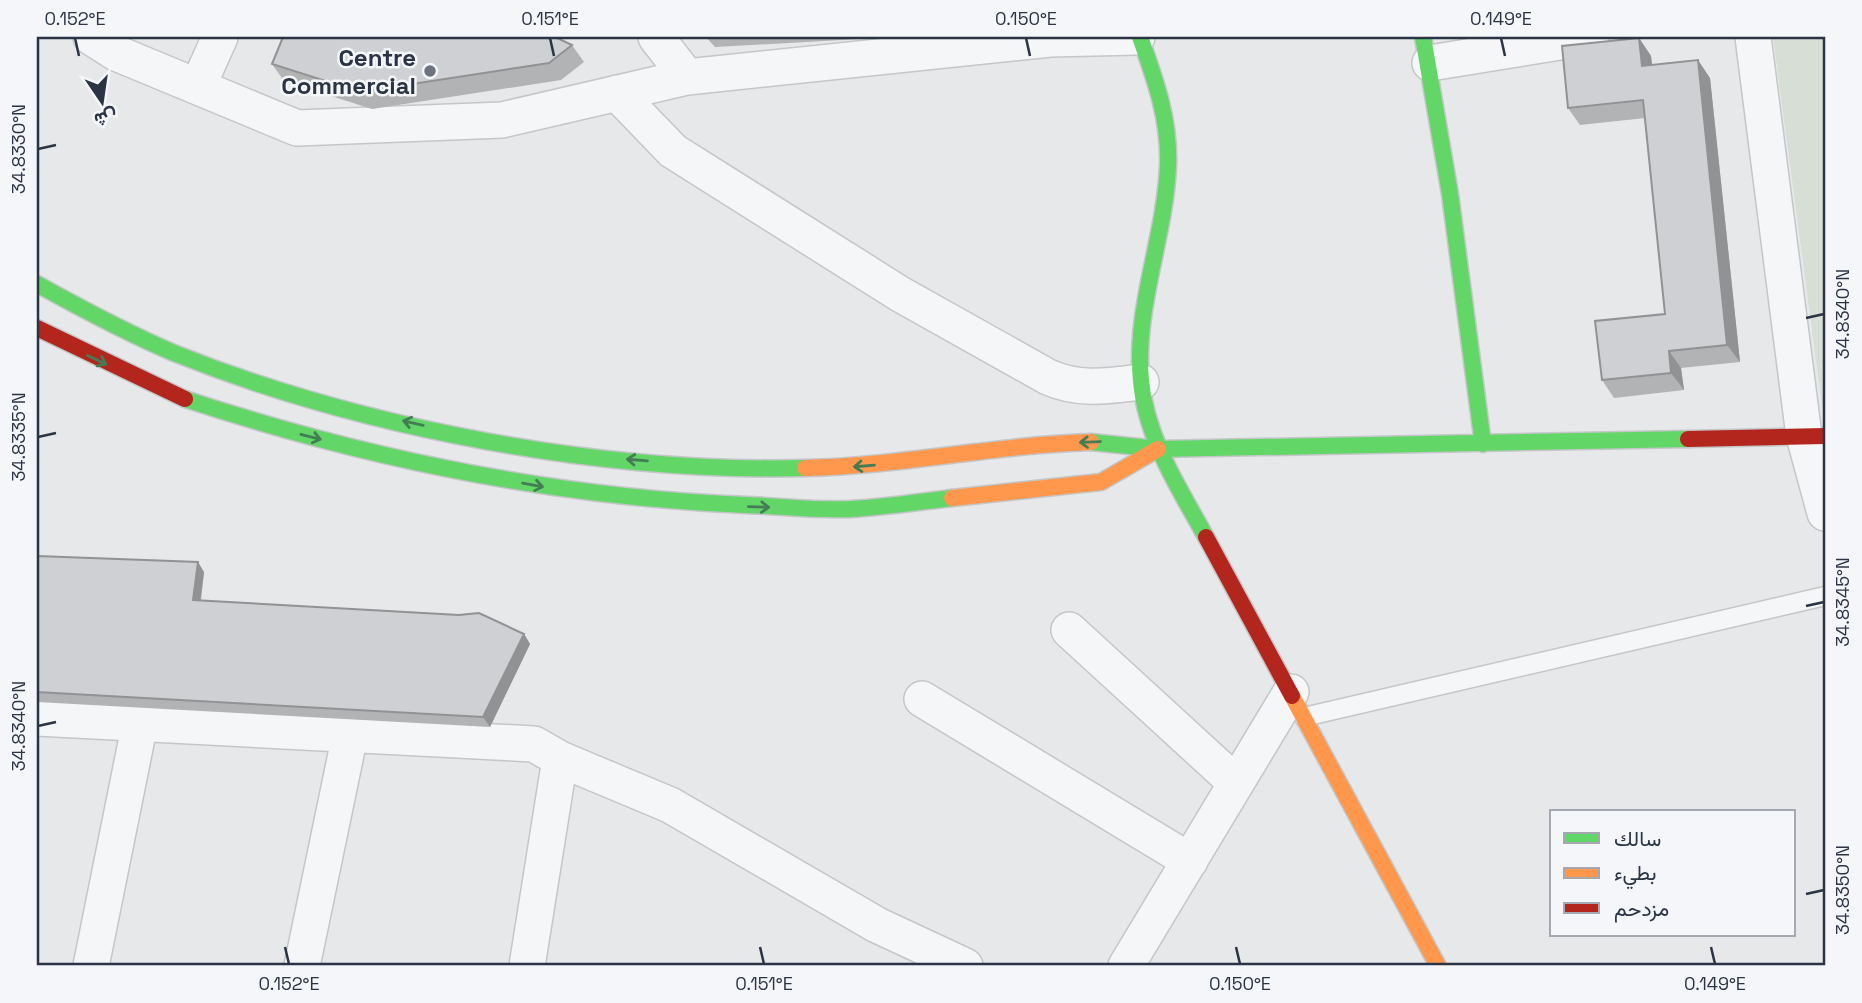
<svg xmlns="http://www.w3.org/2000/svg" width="1862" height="1003" viewBox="0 0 1862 1003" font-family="'Space Grotesk',Vazirmatn,sans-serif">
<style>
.green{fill:#d6ded6}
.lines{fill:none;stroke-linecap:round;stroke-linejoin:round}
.lane-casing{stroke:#c4c6c8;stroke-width:21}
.street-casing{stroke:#c4c6c8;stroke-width:38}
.fast-casing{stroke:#c4c6c8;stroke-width:19}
.slow-casing{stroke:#c4c6c8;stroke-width:19}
.jam-casing{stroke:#c4c6c8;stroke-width:19}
.lane{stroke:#f5f6f7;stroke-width:18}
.street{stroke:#f5f6f7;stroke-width:35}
.fast{stroke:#63d668;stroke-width:16}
.slow{stroke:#ff974d;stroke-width:16}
.jam{stroke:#b3261e;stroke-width:16}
.wall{fill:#b1b3b5}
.shaded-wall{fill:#909294}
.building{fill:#ced0d3;stroke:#909294;stroke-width:2}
.oneway{stroke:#447d55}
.ticks{fill:none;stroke:#2b3445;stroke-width:2.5}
.poi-dot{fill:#6c737f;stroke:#f4f6f9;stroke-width:2.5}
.labels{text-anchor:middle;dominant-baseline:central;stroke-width:5;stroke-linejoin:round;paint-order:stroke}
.poi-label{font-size:24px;font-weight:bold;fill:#2b3445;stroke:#f4f6f9;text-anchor:end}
.neatline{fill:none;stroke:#2b3445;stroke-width:2.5}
.ticks-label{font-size:18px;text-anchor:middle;fill:#2b3445}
</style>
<rect width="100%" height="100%" fill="#e6e8ea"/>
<path class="green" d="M 1773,37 L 1825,37 L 1825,420 L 1824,420 Z"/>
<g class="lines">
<defs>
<path id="lane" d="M 1304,717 L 1825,596"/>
<path id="street" d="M 91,37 L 116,53 L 297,128 L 502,120 L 687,77 L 1050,39 L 1137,37
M 656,37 L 687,77
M 1753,37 L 1804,436 L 1825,513
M 1430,63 L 1591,37
M 198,86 L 220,37
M 617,93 L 673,151 L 900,294 L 1048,377 C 1079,391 1108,386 1141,382
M 1069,630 L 1236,783
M 922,699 L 1190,861
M 37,718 L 534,744 L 560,759 L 670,805 L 877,925 L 965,966
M 91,966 L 140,723
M 302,966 L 350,735
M 527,966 L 560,759
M 1126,966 L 1291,692"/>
<path id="fast" d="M 1140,37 C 1155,79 1170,120 1168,166 C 1165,238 1134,308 1141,381 C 1146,438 1179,488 1206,537
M 1423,37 L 1450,194 L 1483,444
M 37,284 C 82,309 127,333 174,353 C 364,429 601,473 805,468
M 185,399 C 367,459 555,497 746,505 C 781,506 817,511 852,509 C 885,507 919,502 952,498
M 1091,442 L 1158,449 L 1688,439"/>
<path id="slow" d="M 805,468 C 901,466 995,445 1091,442
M 952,498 L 1101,482 L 1158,449
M 1292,696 L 1438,966"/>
<path id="jam" d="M 37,328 L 185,399
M 1688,439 L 1825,436
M 1206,537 L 1292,696"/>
</defs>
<use href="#lane" class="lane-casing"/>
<use href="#street" class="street-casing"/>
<use href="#fast" class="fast-casing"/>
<use href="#slow" class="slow-casing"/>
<use href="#jam" class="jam-casing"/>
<use href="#lane" class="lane"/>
<use href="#street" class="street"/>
<use href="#fast" class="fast"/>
<use href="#slow" class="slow"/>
<use href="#jam" class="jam"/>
</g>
<path class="wall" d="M 706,37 L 879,37 L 877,38 L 715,47 Z
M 1639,38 L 1651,56 L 1652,65 L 1710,78 L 1740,362 L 1681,368 L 1684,390 L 1614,398 L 1602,380 L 1665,314 L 1645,118 L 1580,125 L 1568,108 Z
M 572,45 L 584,62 L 561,80 L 372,109 L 284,81 L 272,64 Z
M 37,556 L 204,572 L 201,601 L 524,634 L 530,644 L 490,727 L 37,702 Z"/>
<path class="shaded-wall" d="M 1639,38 L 1651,56 L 1654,83 L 1642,66 Z
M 1698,60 L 1710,78 L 1740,362 L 1727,345 Z
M 1669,351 L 1681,368 L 1684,390 L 1671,373 Z
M 198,562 L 204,572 L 199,610 L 193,600 Z
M 524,634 L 530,644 L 490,727 L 483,717 Z"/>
<path class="building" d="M 283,37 L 555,37 L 572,45 L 549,63 L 360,92 L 272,64 Z
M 1639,38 L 1642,66 L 1698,60 L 1727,345 L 1669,351 L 1671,373 L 1602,380 L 1595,321 L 1665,314 L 1643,100 L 1568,108 L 1562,46 Z
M 37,556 L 198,562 L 193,600 L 459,615 L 479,613 L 524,634 L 483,717 L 37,692 Z"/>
<defs><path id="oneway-shaft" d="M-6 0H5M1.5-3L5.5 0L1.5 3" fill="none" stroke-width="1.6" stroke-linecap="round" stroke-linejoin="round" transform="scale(1.75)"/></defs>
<g class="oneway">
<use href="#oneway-shaft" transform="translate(97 360) rotate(26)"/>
<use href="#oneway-shaft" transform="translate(413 423) rotate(-167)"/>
<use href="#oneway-shaft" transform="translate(311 437) rotate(14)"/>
<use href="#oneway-shaft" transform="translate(1090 442) rotate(178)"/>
<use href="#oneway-shaft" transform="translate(637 460) rotate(-175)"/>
<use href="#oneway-shaft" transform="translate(864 466) rotate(175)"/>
<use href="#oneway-shaft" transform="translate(533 485) rotate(10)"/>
<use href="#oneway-shaft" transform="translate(759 507) rotate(2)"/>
</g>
<path class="ticks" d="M 75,38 L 79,56M 550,38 L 554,56M 1026,38 L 1030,56M 1501,38 L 1505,56M 38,149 L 56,145M 1806,318 L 1824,314M 38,437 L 56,433M 1806,606 L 1824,602M 38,726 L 56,722M 1806,894 L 1824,890M 285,947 L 289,964M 760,947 L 764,964M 1236,947 L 1240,964M 1711,947 L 1715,964"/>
<circle class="poi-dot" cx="430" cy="71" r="7"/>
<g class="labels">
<g class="poi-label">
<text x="416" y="57">Centre<tspan x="416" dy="28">Commercial</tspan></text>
</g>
</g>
<rect width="1862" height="1003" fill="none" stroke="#f4f6f9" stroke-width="77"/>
<rect x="1550" y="810" width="245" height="126" fill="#f4f6f9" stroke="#a4a8b1" stroke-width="2"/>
<rect x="1564" y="833" width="35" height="10" fill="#63d668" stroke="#a4a8b1" stroke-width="2"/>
<text x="1614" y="846" font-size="21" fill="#2b3445">سالك</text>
<rect x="1564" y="868" width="35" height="10" fill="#ff974d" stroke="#a4a8b1" stroke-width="2"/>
<text x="1614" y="880" font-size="21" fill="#2b3445">بطيء</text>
<rect x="1564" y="903" width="35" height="10" fill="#b3261e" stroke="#a4a8b1" stroke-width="2"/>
<text x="1614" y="916" font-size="21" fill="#2b3445">مزدحم</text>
<g transform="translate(102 102) rotate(167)" stroke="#f4f6f9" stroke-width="5" paint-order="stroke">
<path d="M0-5L12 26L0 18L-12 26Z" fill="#2b3445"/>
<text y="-10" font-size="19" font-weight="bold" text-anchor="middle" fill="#2b3445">ش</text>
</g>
<rect x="38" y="38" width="1786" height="926" class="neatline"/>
<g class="ticks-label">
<text x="75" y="25">0.152°E</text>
<text x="550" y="25">0.151°E</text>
<text x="1026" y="25">0.150°E</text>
<text x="1501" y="25">0.149°E</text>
<text transform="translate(19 149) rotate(-90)" y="6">34.8330°N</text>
<text transform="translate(1843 314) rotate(-90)" y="6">34.8340°N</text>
<text transform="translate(19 437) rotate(-90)" y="6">34.8335°N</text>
<text transform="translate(1843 602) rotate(-90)" y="6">34.8345°N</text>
<text transform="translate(19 726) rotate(-90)" y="6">34.8340°N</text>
<text transform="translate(1843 890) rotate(-90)" y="6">34.8350°N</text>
<text x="289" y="990">0.152°E</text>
<text x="764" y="990">0.151°E</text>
<text x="1240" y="990">0.150°E</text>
<text x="1715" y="990">0.149°E</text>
</g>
</svg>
